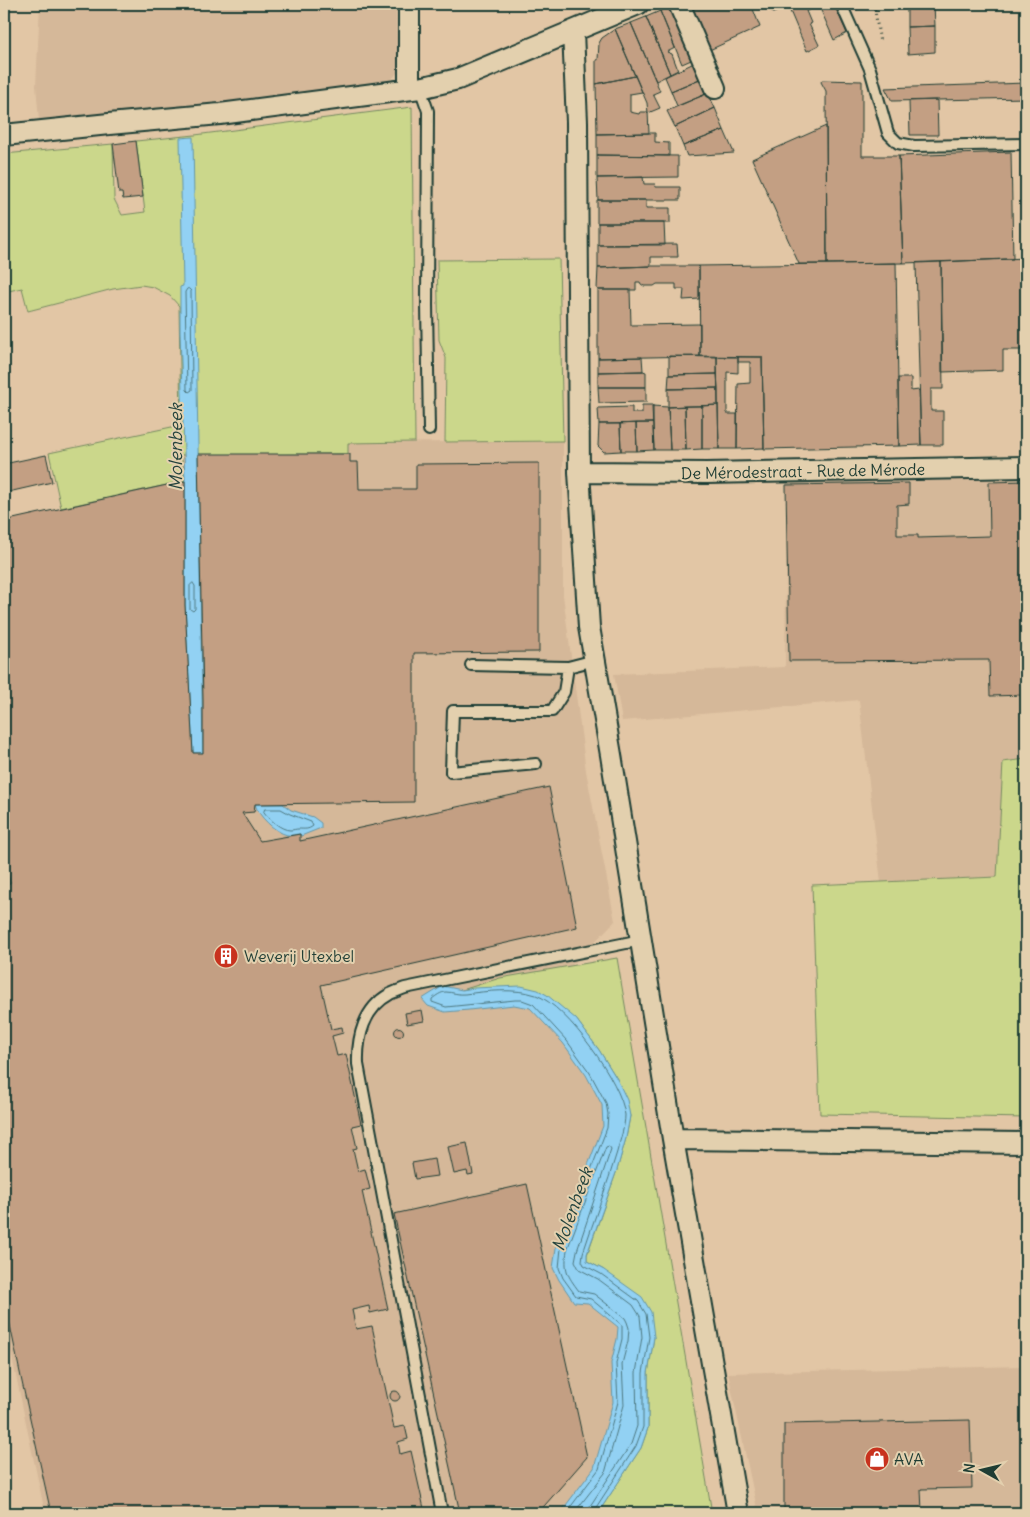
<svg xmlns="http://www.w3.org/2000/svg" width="1030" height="1517" viewBox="0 0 1030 1517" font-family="Delius,sans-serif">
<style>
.built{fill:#d5b899}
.green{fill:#cbd78b;stroke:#758a60}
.water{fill:#92d1f3;stroke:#6496a7}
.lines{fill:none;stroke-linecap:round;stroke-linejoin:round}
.shore{stroke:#4d7880;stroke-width:1}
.building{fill:#c39f83;stroke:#1f3d34}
.lane-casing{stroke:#1f3d34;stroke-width:14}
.street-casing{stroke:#1f3d34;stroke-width:24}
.path{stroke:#1f3d34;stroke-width:3;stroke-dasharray:1 4;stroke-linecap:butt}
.lane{stroke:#e3d0ae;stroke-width:10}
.street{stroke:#e3d0ae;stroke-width:20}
.labels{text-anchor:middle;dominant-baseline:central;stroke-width:4;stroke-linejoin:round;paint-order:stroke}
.street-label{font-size:16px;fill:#1f3d34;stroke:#e3d0ae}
.poi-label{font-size:16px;fill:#1f3d34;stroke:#e3d0ae;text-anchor:start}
.water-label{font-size:18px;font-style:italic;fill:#25443e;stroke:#e3d0ae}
</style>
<rect width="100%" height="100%" fill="#e2c6a5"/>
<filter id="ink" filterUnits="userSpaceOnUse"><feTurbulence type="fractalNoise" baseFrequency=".02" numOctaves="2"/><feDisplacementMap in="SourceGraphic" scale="10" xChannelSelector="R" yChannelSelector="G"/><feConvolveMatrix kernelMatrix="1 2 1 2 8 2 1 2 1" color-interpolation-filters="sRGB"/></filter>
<g filter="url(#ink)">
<path class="built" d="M 40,4 L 396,4 L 398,72 L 388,83 L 154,111 L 39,120 L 36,86 Z
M 563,441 L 563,595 L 586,771 L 615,921 L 530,1008 L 563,1043 L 586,1075 L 602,1105 L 603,1114 L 603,1126 L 554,1268 L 588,1303 L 618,1327 L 613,1402 L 594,1468 L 560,1513 L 45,1513 L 4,1319 L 4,885 L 10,883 L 4,858 L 4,521 L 184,481 L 181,455 L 348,453 L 348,443 Z
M 1026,475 L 1026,759 L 1003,762 L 997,877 L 881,882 L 859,700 L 622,721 L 614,674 L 785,667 L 787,477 Z
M 1026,1366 L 1026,1513 L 758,1513 L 728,1373 Z"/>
<path class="green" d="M 412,107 L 415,442 L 348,443 L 348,454 L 181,455 L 185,481 L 61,508 L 49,453 L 181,425 L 179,306 L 170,296 L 153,287 L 141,285 L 113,289 L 28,311 L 22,288 L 4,292 L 4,154 L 113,144 L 114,199 L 122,215 L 145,212 L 136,141 L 195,135 Z
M 559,259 L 563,441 L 445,442 L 446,358 L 439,340 L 437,260 Z
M 1026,759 L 1026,1118 L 820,1114 L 812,885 L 997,877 L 1003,762 Z
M 617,958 L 712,1513 L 598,1513 L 641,1448 L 648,1428 L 648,1373 L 654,1337 L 604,1270 L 587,1261 L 587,1255 L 617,1170 L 626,1138 L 630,1116 L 617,1079 L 599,1050 L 576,1019 L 462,990 L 500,978 Z"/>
<path class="water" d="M 193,137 L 203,753 L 193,753 L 185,605 L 185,481 L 180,332 L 180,287 L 183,286 L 180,138 Z
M 255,804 L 283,804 L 291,810 L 313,817 L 321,823 L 321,828 L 301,836 L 300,834 C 296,834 291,836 287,835 C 275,832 258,816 255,804 Z
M 443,986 L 462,990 L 474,988 L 521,986 L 538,990 L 547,995 L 576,1019 L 599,1050 L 617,1079 L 627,1100 L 630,1116 L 626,1138 L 617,1170 L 587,1254 L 587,1261 L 604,1270 L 642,1297 L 651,1312 L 654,1337 L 648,1373 L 648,1428 L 641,1448 L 598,1513 L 560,1513 L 594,1468 L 613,1402 L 611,1363 L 617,1339 L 618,1327 L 588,1303 L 574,1302 L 559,1280 L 553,1268 L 556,1248 L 603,1126 L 602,1105 L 586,1075 L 563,1043 L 530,1008 L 514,1005 L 469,1010 L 445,1012 L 428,1006 L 422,999 Z"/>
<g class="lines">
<path class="shore" d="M 189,289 L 191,291 L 192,390 L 189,392 L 187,390 L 185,292 L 187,289 Z
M 193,583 L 195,586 L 195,609 L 193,611 L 190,609 L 190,586 Z
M 265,809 L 281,809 L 290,814 L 311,822 L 313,826 C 308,830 305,829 298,829 C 296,829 293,830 290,830 C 281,830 269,819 264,812 Z
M 566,1513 L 599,1469 L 618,1402 L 616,1363 L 622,1339 L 622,1325 L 591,1299 L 576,1296 L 563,1278 L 559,1268 L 561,1248 L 607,1128 L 608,1114 L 606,1103 L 590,1073 L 567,1041 L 533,1004 L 522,1000 L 515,1000 L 446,1007 L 432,1002 L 432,999 C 436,996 441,992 446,992 C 452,992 458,995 465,994 C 487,991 515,988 536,995 C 567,1006 622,1083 625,1115 C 625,1127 620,1140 617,1152 C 607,1186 594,1219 583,1253 L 582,1261 L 584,1265 L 601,1274 L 638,1301 L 646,1314 L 649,1337 L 643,1373 L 643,1427 L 636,1446 L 595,1509 L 594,1513
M 574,1513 L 605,1473 L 624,1405 L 622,1364 L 628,1341 L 629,1328 L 627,1322 L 625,1318 L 594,1294 L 579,1291 C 567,1275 564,1270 567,1250 L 606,1147 L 609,1146 L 611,1149 L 577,1251 L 575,1261 L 579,1269 L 598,1279 L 633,1305 L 640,1316 L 642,1337 L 636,1373 L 637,1426 L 631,1444 L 590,1506 L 588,1513"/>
</g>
<path class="building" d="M 675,4 L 698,57 L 682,64 L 660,11 Z
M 684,4 L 751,4 L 760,27 L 705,52 Z
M 768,4 L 787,4 L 789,7 L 773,13 Z
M 787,4 L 810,4 L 812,9 L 806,11 L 811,23 L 809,24 L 819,45 L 807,51 Z
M 810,4 L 834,4 L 847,33 L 834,40 L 819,6 L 812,9 Z
M 907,4 L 934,4 L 935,26 L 907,27 Z
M 660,11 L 675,48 L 667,52 L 672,54 L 678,70 L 670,74 L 646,17 Z
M 646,17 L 670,74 L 656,81 L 631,23 Z
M 631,23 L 660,91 L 653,94 L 660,108 L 648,113 L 647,103 L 615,29 Z
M 935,26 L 935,52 L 908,54 L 907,27 Z
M 615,29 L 635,76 L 596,84 L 596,60 L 598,60 L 599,43 L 602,38 Z
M 696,62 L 702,78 L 671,91 L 665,77 Z
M 635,76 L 642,92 L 630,94 L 630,112 L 639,114 L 640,112 L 648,112 L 649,133 L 597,134 L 596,84 Z
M 702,78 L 709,93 L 677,106 L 671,91 Z
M 822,80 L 862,81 L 862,156 L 899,156 L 903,263 L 827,264 L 826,91 L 821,82 Z
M 1026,83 L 1026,98 L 892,101 L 885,88 Z
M 708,93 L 715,108 L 675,127 L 667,111 Z
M 937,100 L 938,135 L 910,135 L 909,101 Z
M 715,108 L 724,130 L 683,146 L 675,127 Z
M 826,126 L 827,264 L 799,264 L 752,159 Z
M 724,130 L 734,153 L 687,156 L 683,146 Z
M 649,133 L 655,133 L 655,142 L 669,143 L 669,156 L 597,155 L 597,134 Z
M 136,141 L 143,197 L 123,199 L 122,193 L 119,193 L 113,144 Z
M 1011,152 L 1013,259 L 903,263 L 899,156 Z
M 597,155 L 678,156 L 678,177 L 597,178 Z
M 643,177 L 644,184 L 655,184 L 656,187 L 680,187 L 680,200 L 598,200 L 597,178 Z
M 597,200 L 646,200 L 646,208 L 670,208 L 670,223 L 597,223 Z
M 598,223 L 664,223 L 665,245 L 598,245 Z
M 677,244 L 678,257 L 651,257 L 651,266 L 598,268 L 598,245 Z
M 1026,258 L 1026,350 L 1003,350 L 1003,370 L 942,372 L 941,262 Z
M 941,262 L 943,389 L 931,389 L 931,411 L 943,411 L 943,445 L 921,445 L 916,263 Z
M 896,263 L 899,446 L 764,449 L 762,357 L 700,356 L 699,266 Z
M 651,266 L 699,266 L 699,299 L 683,300 L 684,289 L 676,289 L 676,284 L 657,284 L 654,286 L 644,286 L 641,284 L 640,282 L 636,282 L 636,290 L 598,290 L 597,289 L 598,268 Z
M 598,290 L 630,290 L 631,325 L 700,324 L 700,356 L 598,358 Z
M 669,356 L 717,357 L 717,374 L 669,375 Z
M 642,357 L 643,371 L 598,372 L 598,358 Z
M 717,357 L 738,357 L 738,373 L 727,372 L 727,414 L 737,414 L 737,449 L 719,449 Z
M 738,357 L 762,357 L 764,448 L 737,449 L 738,384 L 750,383 L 750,362 L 738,362 Z
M 643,371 L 646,372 L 646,387 L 598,387 L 598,372 Z
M 717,374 L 718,388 L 668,389 L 669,375 Z
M 898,378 L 911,378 L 911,391 L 919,390 L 921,445 L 899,446 Z
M 598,387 L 646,387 L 646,402 L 599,403 Z
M 718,388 L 718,405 L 668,407 L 668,389 Z
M 642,405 L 653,405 L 653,423 L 599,424 L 598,408 L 632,407 L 632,413 L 642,413 Z
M 718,405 L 719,449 L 702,449 L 702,406 Z
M 652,406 L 668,407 L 670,450 L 654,450 Z
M 685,406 L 686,450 L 670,450 L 668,407 Z
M 685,406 L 702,406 L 702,449 L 686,450 Z
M 636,423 L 637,451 L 621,451 L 620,424 Z
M 636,423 L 653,423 L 654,450 L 637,451 Z
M 599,424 L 620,424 L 621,451 L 604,452 L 598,446 Z
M 198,454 L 350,454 L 350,462 L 358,462 L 359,489 L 416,489 L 416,464 L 539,463 L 539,652 L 414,653 L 414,802 L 255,804 L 254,812 L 242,813 L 260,841 L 300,834 L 300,841 L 549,787 L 577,927 L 321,985 L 331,1029 L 342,1027 L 343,1033 L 332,1036 L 337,1056 L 346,1054 L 361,1124 L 352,1126 L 357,1148 L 353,1149 L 358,1171 L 365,1169 L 370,1189 L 362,1191 L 388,1309 L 370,1313 L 369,1306 L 352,1310 L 356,1329 L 372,1326 L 394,1428 L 405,1426 L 408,1439 L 398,1442 L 400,1454 L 411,1451 L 425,1513 L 51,1513 L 22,1382 L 4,1297 L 4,885 L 10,883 L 4,858 L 4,521 L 185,481 L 185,605 L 193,753 L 203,753 L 203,701 Z
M 46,455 L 52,482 L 4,493 L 4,464 Z
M 1026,481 L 1026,695 L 990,696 L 989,660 L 789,661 L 786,485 L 909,483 L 909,504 L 897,505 L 897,535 L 918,535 L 918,538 L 990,536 L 989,482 Z
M 422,1010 L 424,1021 L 407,1024 L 405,1013 Z
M394.5 1032a4.5 4.5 0 1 1 9 0a4.5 4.5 0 1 1-9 0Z
M 467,1143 L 473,1174 L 468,1175 L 467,1171 L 454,1174 L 448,1147 Z
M 434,1159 L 437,1176 L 415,1179 L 412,1163 Z
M 527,1184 L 587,1457 L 538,1513 L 460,1513 L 394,1214 Z
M390 1396a5 5 0 1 1 10 0a5 5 0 1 1-10 0Z
M 970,1420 L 972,1488 L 921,1489 L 922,1512 L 784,1513 L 784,1424 Z"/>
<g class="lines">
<defs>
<path id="lane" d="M 841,4 L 870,69 L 888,133 L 898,143 L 914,146 L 1026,144
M 420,88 L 428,111 L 427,305 L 429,430
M 471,665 L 568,667
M 536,764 L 451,772 L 453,711 L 552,711 L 564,692 L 568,667 L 595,660
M 442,1513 L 358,1064 C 357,1037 364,1008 390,994 C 394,992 400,990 405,988 L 641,940"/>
<path id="street" d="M 409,4 L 409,89
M 679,4 L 715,88
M 573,32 L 577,122 L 579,472 L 589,627 L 611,755 L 673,1139 L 738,1513
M 4,135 L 109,124 L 220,114 L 420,88 L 458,79 L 638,4
M 579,472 L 707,473 L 1026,467
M 673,1139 L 1026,1143"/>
</defs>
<use href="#lane" class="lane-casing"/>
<use href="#street" class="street-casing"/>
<path class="path" d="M 874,4 L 880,43"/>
<use href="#lane" class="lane"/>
<use href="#street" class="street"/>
</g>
</g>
<defs>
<symbol id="building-disc" viewBox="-11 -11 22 22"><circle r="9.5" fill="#c8321e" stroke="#e3d0ae"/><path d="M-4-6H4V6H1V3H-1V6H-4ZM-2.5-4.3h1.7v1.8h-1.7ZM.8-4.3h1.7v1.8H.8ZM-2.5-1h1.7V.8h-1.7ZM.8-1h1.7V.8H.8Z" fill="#fff"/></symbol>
<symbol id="shop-disc" viewBox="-11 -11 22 22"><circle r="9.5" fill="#c8321e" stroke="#e3d0ae"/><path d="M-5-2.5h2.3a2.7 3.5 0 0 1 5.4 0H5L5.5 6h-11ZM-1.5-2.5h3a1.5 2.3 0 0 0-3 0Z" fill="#fff"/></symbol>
</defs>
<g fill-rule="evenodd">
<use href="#building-disc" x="212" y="942" width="28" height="28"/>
<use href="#shop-disc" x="863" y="1445" width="28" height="28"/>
</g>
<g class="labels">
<g class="street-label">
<text transform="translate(803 471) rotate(-1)">De Mérodestraat - Rue de Mérode</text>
</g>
<g class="poi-label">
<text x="244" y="956">Weverij Utexbel</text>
<text x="894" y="1459">AVA</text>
</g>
<g class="water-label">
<text transform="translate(175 447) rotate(-90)">Molenbeek</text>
<text transform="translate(572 1209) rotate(-70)">Molenbeek</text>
</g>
</g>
<rect width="1030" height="1517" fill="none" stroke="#e3d0ae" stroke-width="20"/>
<rect x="10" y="10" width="1010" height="1497" fill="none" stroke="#1f3d34" stroke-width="2" filter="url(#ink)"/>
<g transform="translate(982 1470) rotate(278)" stroke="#e3d0ae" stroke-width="4" paint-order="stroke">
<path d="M0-4L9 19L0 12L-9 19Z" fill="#1f3d34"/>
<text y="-8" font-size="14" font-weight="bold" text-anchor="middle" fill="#1f3d34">N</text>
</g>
</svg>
